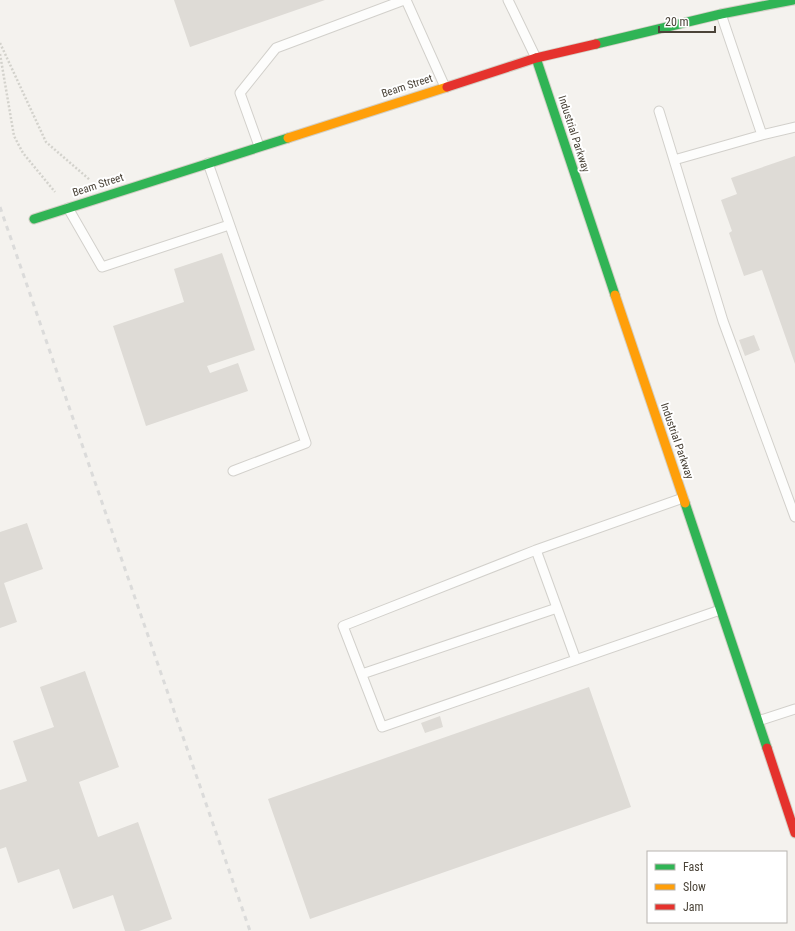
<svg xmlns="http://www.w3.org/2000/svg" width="795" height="931" viewBox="0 0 795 931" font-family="'Roboto Condensed',sans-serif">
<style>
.building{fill:#dedbd6}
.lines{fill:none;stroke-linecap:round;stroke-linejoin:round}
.lane-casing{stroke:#d2d0cb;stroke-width:11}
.fast-casing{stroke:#d3cfc5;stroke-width:11}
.slow-casing{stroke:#d3cfc5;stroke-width:11}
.jam-casing{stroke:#d3cfc5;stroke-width:11}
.path{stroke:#d3d2cc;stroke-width:2.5;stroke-dasharray:2 2;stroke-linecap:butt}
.lane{stroke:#fdfdfc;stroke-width:9}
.fast{stroke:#30b455;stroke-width:9}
.slow{stroke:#ff9f0a;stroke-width:9}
.jam{stroke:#e5322d;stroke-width:9}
.rail{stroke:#dbdbda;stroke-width:3;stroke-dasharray:5 5;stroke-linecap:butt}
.labels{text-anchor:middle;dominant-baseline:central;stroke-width:4;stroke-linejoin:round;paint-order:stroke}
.street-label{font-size:11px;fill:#4b4439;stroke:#fff}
</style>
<rect width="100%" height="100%" fill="#f4f2ee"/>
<path class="building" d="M 174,0 L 325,0 L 190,47 Z
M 795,156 L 795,364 L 762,270 L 744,276 L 729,233 L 732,231 L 721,200 L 737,194 L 731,178 Z
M 222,253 L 255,350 L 207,366 L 210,373 L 238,363 L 248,391 L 146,426 L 113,326 L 184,302 L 174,269 Z
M 754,335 L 760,350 L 745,356 L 739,340 Z
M 27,523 L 43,569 L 4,583 L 17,622 L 0,628 L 0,532 Z
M 85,671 L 119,767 L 79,782 L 98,837 L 138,822 L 172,919 L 139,931 L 125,931 L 113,895 L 73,909 L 59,869 L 18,883 L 6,847 L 0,849 L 0,790 L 27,781 L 13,741 L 54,727 L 40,687 Z
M 589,687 L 631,807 L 310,919 L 268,799 Z
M 440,716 L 443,727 L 425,733 L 421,723 Z"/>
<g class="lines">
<defs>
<path id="lane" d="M 406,0 L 445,87
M 508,0 L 536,58
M 721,14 L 762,135 L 674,160 L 723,321 L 795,517
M 659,111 L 674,160
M 762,135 L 795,127
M 259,146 L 240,93 L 276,48 L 404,0
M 208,163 L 306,443 L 233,471
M 68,208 L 102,267 L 229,225
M 683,498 L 536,550 L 343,626 L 382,727 L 720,610
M 536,550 L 576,660
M 362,674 L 557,608
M 758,721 L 795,709"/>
<path id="fast" d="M 596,44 L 721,14 L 793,0
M 536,58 L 615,295
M 34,219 L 288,138
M 685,503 L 767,748"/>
<path id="slow" d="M 288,138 L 447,87
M 615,295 L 685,503"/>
<path id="jam" d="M 447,87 L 536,58 L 596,44
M 767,748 L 795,833"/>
</defs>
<use href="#lane" class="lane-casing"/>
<use href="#fast" class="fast-casing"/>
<use href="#slow" class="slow-casing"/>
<use href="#jam" class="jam-casing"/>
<path class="path" d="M 0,43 L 46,142 L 90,180
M 0,54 L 14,136 L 23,153 L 55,192"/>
<use href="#lane" class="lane"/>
<use href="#fast" class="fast"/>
<use href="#slow" class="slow"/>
<use href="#jam" class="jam"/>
<path class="rail" d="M 0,207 L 250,931"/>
</g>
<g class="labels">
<g class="street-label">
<text transform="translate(407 86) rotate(-18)">Beam Street</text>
<text transform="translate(574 134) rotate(72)">Industrial Parkway</text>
<text transform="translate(98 185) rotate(-18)">Beam Street</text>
<text transform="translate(677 441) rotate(71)">Industrial Parkway</text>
</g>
</g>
<rect x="647" y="851" width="140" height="72" fill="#ffffff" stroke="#b7b4b0"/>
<rect x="655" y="864" width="20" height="6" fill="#30b455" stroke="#b7b4b0"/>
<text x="683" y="871" font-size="12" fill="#4b4439">Fast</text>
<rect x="655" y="884" width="20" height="6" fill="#ff9f0a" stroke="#b7b4b0"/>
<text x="683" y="891" font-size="12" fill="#4b4439">Slow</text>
<rect x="655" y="904" width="20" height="6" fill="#e5322d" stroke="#b7b4b0"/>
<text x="683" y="911" font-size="12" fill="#4b4439">Jam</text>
<path d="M659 26v6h56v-6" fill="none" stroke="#4b4439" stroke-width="2"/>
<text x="665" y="26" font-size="12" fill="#4b4439" stroke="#ffffff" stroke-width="3" paint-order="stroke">20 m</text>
</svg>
